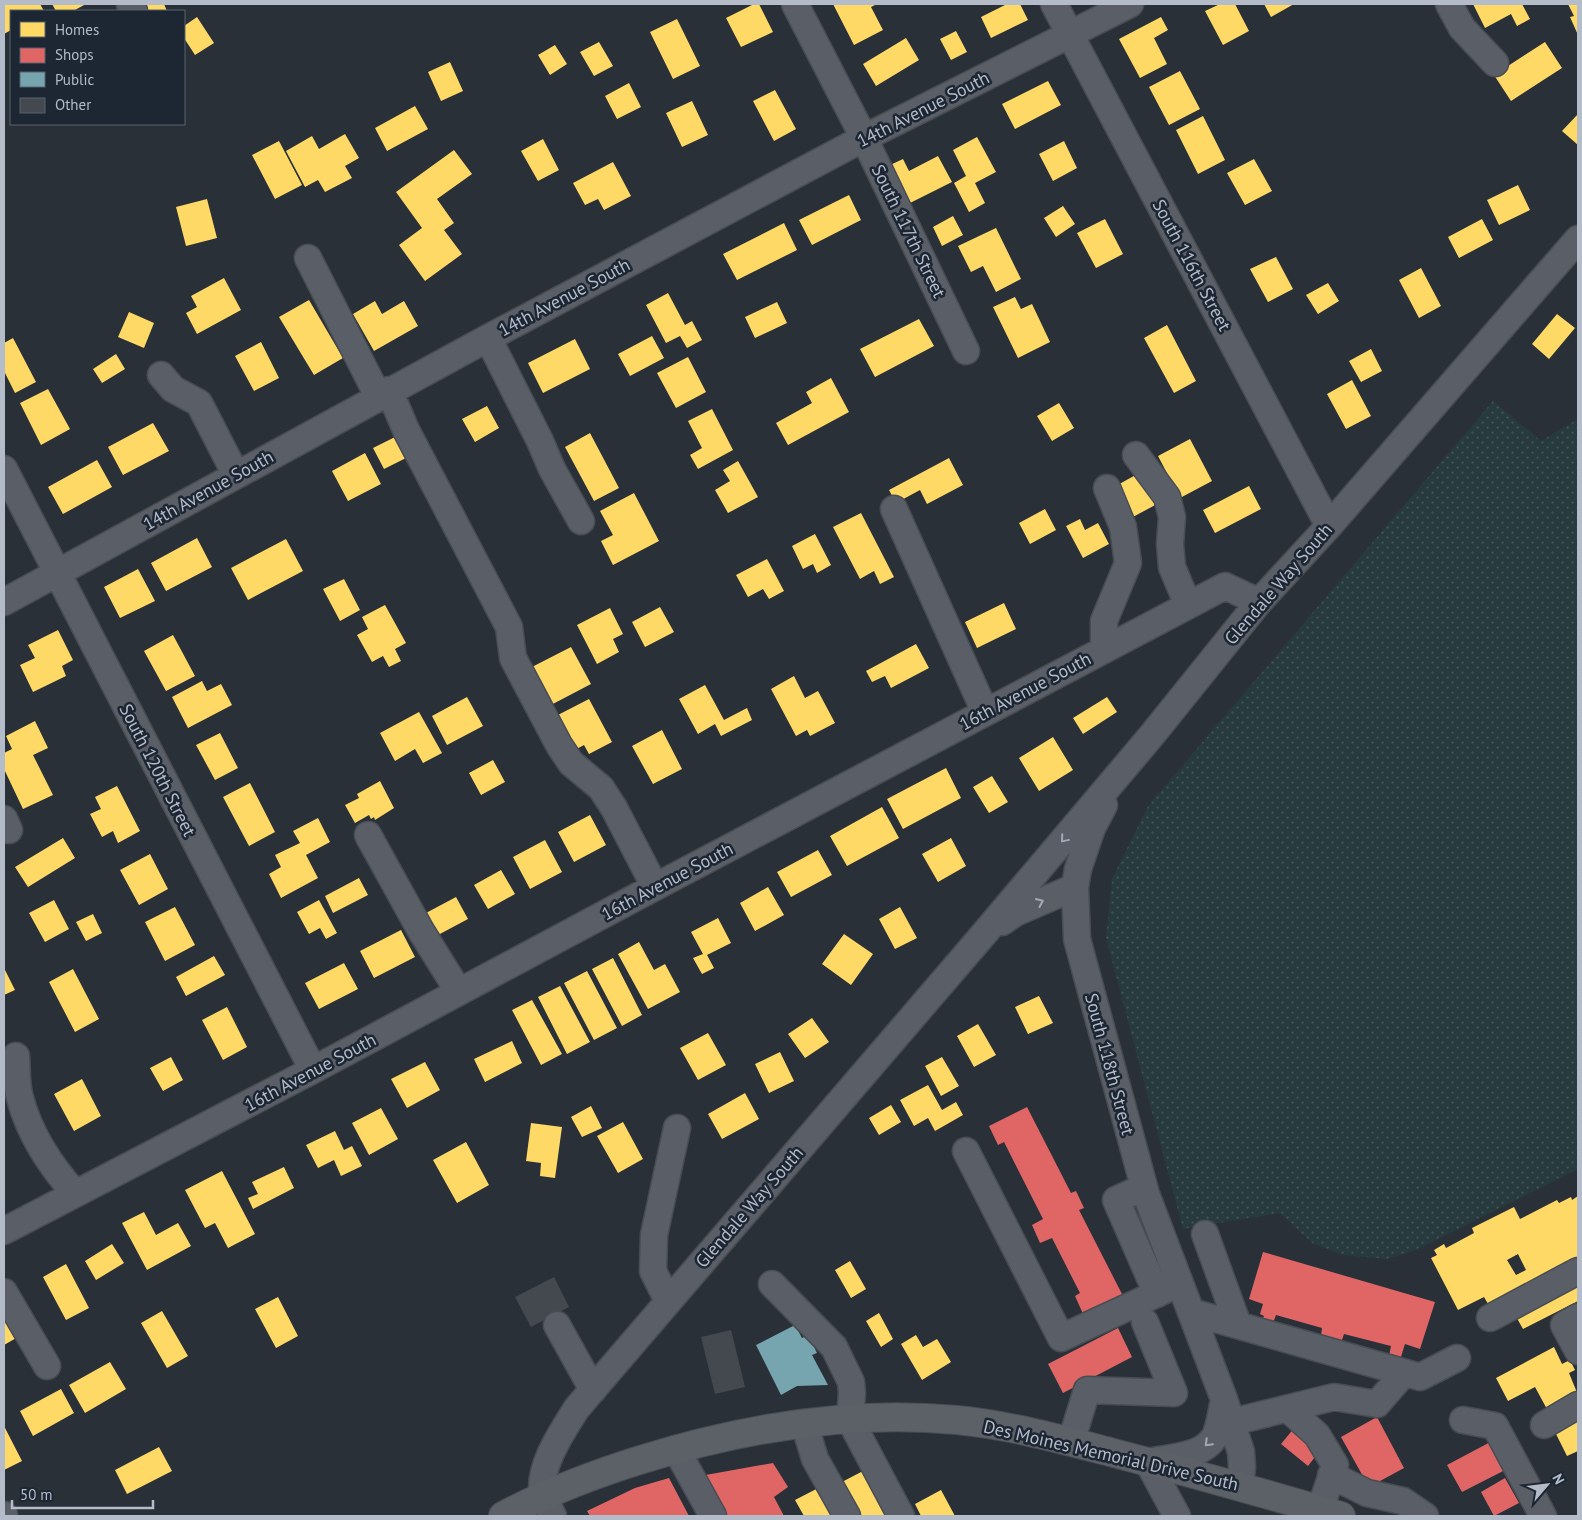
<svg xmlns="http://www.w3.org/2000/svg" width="1582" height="1520" viewBox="0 0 1582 1520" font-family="'PT Sans',sans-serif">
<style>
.grass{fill:url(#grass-dots)}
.homes{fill:#ffd966;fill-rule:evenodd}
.shops{fill:#e06666}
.public{fill:#76a5af}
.building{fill:#444950}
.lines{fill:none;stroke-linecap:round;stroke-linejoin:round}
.minor-casing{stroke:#484c53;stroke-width:29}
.major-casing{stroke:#484c55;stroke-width:30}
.minor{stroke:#5a5e66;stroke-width:26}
.major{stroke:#5c6168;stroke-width:28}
.oneway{stroke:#a2a9b5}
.labels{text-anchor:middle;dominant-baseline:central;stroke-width:5;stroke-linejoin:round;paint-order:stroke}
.street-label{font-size:18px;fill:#b4bcc9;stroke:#1d2633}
</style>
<defs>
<pattern id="grass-dots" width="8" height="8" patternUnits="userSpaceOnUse" patternTransform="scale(1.25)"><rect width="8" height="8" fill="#273a3e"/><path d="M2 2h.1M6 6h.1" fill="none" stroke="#445559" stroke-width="1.8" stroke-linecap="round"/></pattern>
</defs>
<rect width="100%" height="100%" fill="#2a3038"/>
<path class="grass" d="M 1493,401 L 1541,441 L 1578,419 L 1578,1169 L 1416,1250 L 1388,1259 L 1342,1255 L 1312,1243 L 1280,1213 L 1183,1229 L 1106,938 L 1112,879 L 1148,806 Z"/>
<path class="homes" d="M 4,4 L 40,4 L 44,11 L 11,11 L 11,30 L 4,34 Z
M 52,4 L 86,4 L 73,11 L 56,11 Z
M 142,4 L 164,4 L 167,11 L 145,11 Z
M 754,4 L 759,4 L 773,32 L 741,47 L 726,18 Z
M 833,4 L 877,4 L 871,7 L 883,30 L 854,45 Z
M 1007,4 L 1020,4 L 1028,20 L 991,38 L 981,17 Z
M 1220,4 L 1235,4 L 1249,31 L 1223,45 L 1205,11 Z
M 1264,4 L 1294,4 L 1271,17 Z
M 1473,4 L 1522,4 L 1530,19 L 1517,26 L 1511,14 L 1485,28 Z
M 1568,4 L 1578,4 L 1578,35 L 1570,17 L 1574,16 Z
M 197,17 L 214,43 L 195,55 L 184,38 L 184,26 Z
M 1161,17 L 1168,30 L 1154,38 L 1167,64 L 1140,78 L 1119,39 Z
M 677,19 L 700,66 L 673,79 L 650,32 Z
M 956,31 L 967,52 L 951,60 L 940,39 Z
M 906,38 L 919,60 L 876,86 L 863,64 Z
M 599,42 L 613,66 L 594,76 L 580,52 Z
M 1545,42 L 1562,68 L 1511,101 L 1494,75 Z
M 555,45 L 567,64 L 550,75 L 538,55 Z
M 450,62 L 463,91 L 441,101 L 428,72 Z
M 1180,71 L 1200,109 L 1169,125 L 1149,87 Z
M 1048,81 L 1061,105 L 1015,129 L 1002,104 Z
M 629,83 L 641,107 L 617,119 L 605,96 Z
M 775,90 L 796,129 L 774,141 L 753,101 Z
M 692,101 L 708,135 L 682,147 L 666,113 Z
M 415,106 L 428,129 L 387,151 L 375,128 Z
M 1578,114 L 1578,145 L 1562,131 Z
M 1203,116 L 1225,160 L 1198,174 L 1176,130 Z
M 345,134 L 359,158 L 345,166 L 352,178 L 325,192 L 318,180 L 305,187 L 286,151 L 312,136 L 319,149 Z
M 977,137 L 996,172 L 975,183 L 985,203 L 969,212 L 954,183 L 966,176 L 953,150 Z
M 543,139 L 559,170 L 538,181 L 521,151 Z
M 279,141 L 302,185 L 275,199 L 252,155 Z
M 1064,141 L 1077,168 L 1053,181 L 1039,154 Z
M 454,150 L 472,174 L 437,199 L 454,223 L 444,230 L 462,254 L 425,281 L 399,245 L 422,228 L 396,192 Z
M 938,156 L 952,182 L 908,204 L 888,166 L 903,159 L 909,171 Z
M 1254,159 L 1272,191 L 1245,205 L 1227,173 Z
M 613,162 L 631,196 L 604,210 L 598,199 L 585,205 L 573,183 Z
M 1518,185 L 1530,210 L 1499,225 L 1487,200 Z
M 849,195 L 861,220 L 812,245 L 799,220 Z
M 207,199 L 217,238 L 186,246 L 176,207 Z
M 1063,206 L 1075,224 L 1056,237 L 1044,218 Z
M 953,216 L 963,235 L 942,246 L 933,227 Z
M 1105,219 L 1123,254 L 1096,268 L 1077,233 Z
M 1482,219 L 1493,240 L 1459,258 L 1448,237 Z
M 784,223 L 797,250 L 737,280 L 723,254 Z
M 996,228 L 1021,279 L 996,292 L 983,266 L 971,272 L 958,246 Z
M 1276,257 L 1293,289 L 1268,302 L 1250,269 Z
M 1421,268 L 1441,306 L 1419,318 L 1399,280 Z
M 224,278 L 241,310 L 197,334 L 186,313 L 197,307 L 191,296 Z
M 1328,283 L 1339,301 L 1318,314 L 1306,295 Z
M 668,293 L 685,325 L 692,321 L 702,340 L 687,348 L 680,336 L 666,343 L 646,305 Z
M 1015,297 L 1021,309 L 1032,304 L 1050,342 L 1018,358 L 993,307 Z
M 309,300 L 343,358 L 314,375 L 279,317 Z
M 375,301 L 382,314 L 404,301 L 418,326 L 374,351 L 353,314 Z
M 777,302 L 787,323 L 755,338 L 745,317 Z
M 129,312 L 154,323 L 144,348 L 118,337 Z
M 1557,314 L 1575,328 L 1549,359 L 1532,344 Z
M 919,319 L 934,346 L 875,377 L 860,349 Z
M 1167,325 L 1196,381 L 1174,393 L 1144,338 Z
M 652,336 L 664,358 L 630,376 L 618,354 Z
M 13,338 L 36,382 L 15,393 L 4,371 L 4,343 Z
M 575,339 L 590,369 L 543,393 L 528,363 Z
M 261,342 L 279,378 L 254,391 L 235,356 Z
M 1371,349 L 1382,371 L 1361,382 L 1349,361 Z
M 116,354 L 125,369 L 102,383 L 93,369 Z
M 688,357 L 706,392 L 676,408 L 657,373 Z
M 831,378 L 849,412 L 788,445 L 776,423 L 812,403 L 806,392 Z
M 1352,380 L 1371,416 L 1346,429 L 1327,394 Z
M 48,389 L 70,429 L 41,445 L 20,403 Z
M 1059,403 L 1074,428 L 1052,441 L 1037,416 Z
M 487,406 L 499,428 L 475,442 L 462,419 Z
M 712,409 L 733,450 L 698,469 L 690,455 L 702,448 L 688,421 Z
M 153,423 L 169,451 L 123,475 L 108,447 Z
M 590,433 L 619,488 L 594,501 L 565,447 Z
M 397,436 L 408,457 L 384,469 L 373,448 Z
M 1190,439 L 1212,481 L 1180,498 L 1158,456 Z
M 365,453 L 381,484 L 348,501 L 332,471 Z
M 949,458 L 963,485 L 927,504 L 920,490 L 896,503 L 889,490 Z
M 97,460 L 112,487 L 63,514 L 48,487 Z
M 738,461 L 758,497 L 728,513 L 715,490 L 730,481 L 723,470 Z
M 1141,472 L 1159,503 L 1131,518 L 1114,487 Z
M 1249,486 L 1261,509 L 1215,533 L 1203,510 Z
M 634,493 L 659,541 L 613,565 L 601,541 L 613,535 L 600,511 Z
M 1045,509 L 1056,530 L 1030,544 L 1019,523 Z
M 861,513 L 894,577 L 880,584 L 874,571 L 860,579 L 833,527 Z
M 1080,519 L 1085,530 L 1098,523 L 1109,544 L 1083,558 L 1066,526 Z
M 815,534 L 831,565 L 817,573 L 813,564 L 803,569 L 792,546 Z
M 197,538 L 212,567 L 166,591 L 151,563 Z
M 286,539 L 303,571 L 248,600 L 231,568 Z
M 767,559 L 784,591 L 769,599 L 763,589 L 748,597 L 736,575 Z
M 138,569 L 155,601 L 120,618 L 104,587 Z
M 344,579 L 360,610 L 340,621 L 323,589 Z
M 1004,603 L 1016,629 L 977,648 L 965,622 Z
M 385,605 L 406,643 L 395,649 L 401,661 L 389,667 L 383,656 L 372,662 L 357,635 L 368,629 L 362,617 Z
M 660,607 L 674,632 L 645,647 L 632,622 Z
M 610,608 L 623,634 L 613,639 L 619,652 L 597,664 L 577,625 Z
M 58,630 L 73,660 L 62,666 L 66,676 L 33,692 L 20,665 L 35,658 L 28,645 Z
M 173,635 L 195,676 L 166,691 L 144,651 Z
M 916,644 L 929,668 L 891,688 L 885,676 L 872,682 L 866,671 Z
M 571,647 L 591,684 L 549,706 L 528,669 Z
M 794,676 L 805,698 L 818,691 L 835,723 L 810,736 L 807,730 L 796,736 L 771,689 Z
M 202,681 L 207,691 L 221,684 L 232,705 L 188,728 L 172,697 Z
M 705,685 L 724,720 L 747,708 L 752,720 L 721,736 L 715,724 L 698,734 L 679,699 Z
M 467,697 L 483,726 L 447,745 L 432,716 Z
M 1107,697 L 1117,712 L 1083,734 L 1073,718 Z
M 589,699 L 612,742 L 589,754 L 584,745 L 573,751 L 554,717 Z
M 419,712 L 442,753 L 423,763 L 415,749 L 395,761 L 380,733 Z
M 35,721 L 48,748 L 33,755 L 53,795 L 23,809 L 4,769 L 4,753 L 12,749 L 6,736 Z
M 662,730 L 682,769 L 653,784 L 632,746 Z
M 220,733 L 238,768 L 215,780 L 196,745 Z
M 1053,737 L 1073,770 L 1039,791 L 1019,758 Z
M 493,760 L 505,782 L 481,795 L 469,773 Z
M 946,768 L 961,798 L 903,829 L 887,799 Z
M 992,776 L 1008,802 L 989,813 L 973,787 Z
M 380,781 L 394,808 L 375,820 L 374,817 L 371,819 L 369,815 L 355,823 L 345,805 L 359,798 L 357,794 Z
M 250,783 L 275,832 L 249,846 L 223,797 Z
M 117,786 L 140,831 L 118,843 L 113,831 L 102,837 L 90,814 L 101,809 L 95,797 Z
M 882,807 L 899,838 L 847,866 L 830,836 Z
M 590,815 L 606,845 L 574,862 L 558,832 Z
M 318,818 L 330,842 L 306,855 L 318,878 L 281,898 L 269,874 L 281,867 L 275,855 L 300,843 L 293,831 Z
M 63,838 L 75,858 L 28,887 L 15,867 Z
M 951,838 L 966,866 L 938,882 L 922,854 Z
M 545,840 L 562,872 L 530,889 L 513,857 Z
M 818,850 L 832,875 L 791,897 L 777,872 Z
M 150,854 L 168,889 L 139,905 L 120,870 Z
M 501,870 L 515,894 L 488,909 L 474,885 Z
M 359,878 L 368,895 L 333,913 L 325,896 Z
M 768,887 L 784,915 L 755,931 L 740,903 Z
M 456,897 L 468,919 L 438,935 L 426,913 Z
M 54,900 L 69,929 L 45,942 L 29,913 Z
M 319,900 L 337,933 L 326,939 L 320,928 L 309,934 L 297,912 Z
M 175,907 L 195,945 L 165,961 L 145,922 Z
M 900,907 L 917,938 L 895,949 L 879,919 Z
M 93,914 L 102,933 L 86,941 L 76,922 Z
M 718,918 L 731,943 L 707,955 L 714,968 L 702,974 L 693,958 L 703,954 L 691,932 Z
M 401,930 L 415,957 L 374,978 L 360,951 Z
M 844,934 L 873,954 L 851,985 L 822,964 Z
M 639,942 L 654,970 L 665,964 L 680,992 L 648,1009 L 618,954 Z
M 214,956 L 225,975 L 186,996 L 176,977 Z
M 613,958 L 642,1015 L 622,1026 L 592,969 Z
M 344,963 L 358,989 L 319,1009 L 305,983 Z
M 4,968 L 15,990 L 4,995 Z
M 73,969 L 99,1019 L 75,1032 L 49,982 Z
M 587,971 L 617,1028 L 594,1040 L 564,983 Z
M 560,986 L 590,1042 L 567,1054 L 538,997 Z
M 1039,996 L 1053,1023 L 1028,1034 L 1015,1007 Z
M 532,1000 L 562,1054 L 541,1065 L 512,1010 Z
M 227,1007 L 247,1047 L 223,1060 L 202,1020 Z
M 812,1018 L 829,1042 L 805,1058 L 788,1034 Z
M 978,1024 L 996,1055 L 974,1067 L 957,1036 Z
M 708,1033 L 726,1065 L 698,1080 L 680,1048 Z
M 512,1041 L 522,1063 L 485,1082 L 474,1059 Z
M 780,1052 L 794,1081 L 769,1093 L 755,1064 Z
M 171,1057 L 183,1080 L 163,1091 L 150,1068 Z
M 942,1057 L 959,1086 L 941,1096 L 925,1066 Z
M 425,1062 L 440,1090 L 407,1108 L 391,1079 Z
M 82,1079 L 101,1116 L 74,1131 L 54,1094 Z
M 928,1085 L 942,1110 L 956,1102 L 963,1115 L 935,1131 L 928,1118 L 914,1126 L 900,1100 Z
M 745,1093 L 759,1119 L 722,1139 L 708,1114 Z
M 891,1105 L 901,1122 L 879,1135 L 869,1118 Z
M 591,1106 L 602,1128 L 582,1137 L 571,1117 Z
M 381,1108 L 398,1139 L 369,1155 L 352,1123 Z
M 623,1122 L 643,1159 L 618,1173 L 597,1136 Z
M 531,1123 L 562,1127 L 555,1178 L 540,1176 L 541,1163 L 526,1161 Z
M 335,1131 L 344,1150 L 352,1146 L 362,1166 L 341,1176 L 334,1160 L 318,1168 L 306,1145 Z
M 466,1142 L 489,1185 L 457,1203 L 433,1160 Z
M 284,1167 L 294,1188 L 253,1209 L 248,1198 L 258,1194 L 252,1182 Z
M 222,1171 L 255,1234 L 228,1248 L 215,1223 L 205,1228 L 185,1190 Z
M 1578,1196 L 1578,1264 L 1491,1309 L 1484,1297 L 1458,1310 L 1431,1258 L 1437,1255 L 1434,1250 L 1444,1244 L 1446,1248 L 1474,1233 L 1472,1228 L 1514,1207 L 1520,1219 L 1557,1200 L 1559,1203 L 1571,1197 L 1572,1200 ZM 1518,1254 L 1526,1270 L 1516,1275 L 1507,1260 Z
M 144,1212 L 156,1235 L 178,1223 L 191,1246 L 147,1270 L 122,1223 Z
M 112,1244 L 124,1263 L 96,1280 L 85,1261 Z
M 850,1261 L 866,1289 L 851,1298 L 835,1270 Z
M 66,1264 L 89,1308 L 66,1320 L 43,1277 Z
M 1578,1279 L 1578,1301 L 1523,1329 L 1514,1313 Z
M 278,1297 L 298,1336 L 276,1348 L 255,1309 Z
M 162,1311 L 188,1356 L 167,1368 L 141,1323 Z
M 4,1312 L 18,1337 L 4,1345 Z
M 879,1313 L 893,1339 L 881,1347 L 866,1321 Z
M 916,1335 L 923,1347 L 937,1339 L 951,1362 L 922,1380 L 901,1344 Z
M 1554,1347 L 1562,1364 L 1570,1360 L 1575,1370 L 1569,1373 L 1578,1395 L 1548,1411 L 1535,1387 L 1508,1401 L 1496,1378 Z
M 110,1362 L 126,1389 L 85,1413 L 69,1385 Z
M 61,1389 L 74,1413 L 33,1436 L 20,1411 Z
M 1578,1415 L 1578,1451 L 1567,1456 L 1553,1428 Z
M 4,1426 L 22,1461 L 4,1470 Z
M 159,1447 L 172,1471 L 127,1494 L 115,1470 Z
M 863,1471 L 887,1516 L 858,1516 L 840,1483 Z
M 826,1484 L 839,1511 L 829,1516 L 804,1516 L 795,1500 Z
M 941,1490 L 955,1516 L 921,1516 L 915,1504 Z"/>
<path class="shops" d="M 1027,1107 L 1071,1193 L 1076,1191 L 1084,1208 L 1079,1210 L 1123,1296 L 1084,1316 L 1075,1296 L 1080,1293 L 1052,1238 L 1040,1243 L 1032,1225 L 1043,1219 L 1004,1142 L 998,1145 L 989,1126 Z
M 1263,1252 L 1435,1302 L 1420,1349 L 1405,1344 L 1400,1360 L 1389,1356 L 1391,1346 L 1344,1334 L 1341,1343 L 1321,1336 L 1322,1328 L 1276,1315 L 1273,1323 L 1262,1320 L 1264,1316 L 1260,1314 L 1263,1304 L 1249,1299 Z
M 1118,1328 L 1132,1357 L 1063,1393 L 1048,1364 Z
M 1377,1417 L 1404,1468 L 1369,1487 L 1341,1437 Z
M 1295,1427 L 1321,1449 L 1308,1466 L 1281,1444 Z
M 1496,1439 L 1511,1467 L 1462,1492 L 1447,1465 Z
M 773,1463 L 788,1487 L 774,1497 L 784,1516 L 722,1516 L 700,1476 Z
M 669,1478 L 689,1516 L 590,1516 L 587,1511 L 635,1488 Z
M 1505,1478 L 1519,1503 L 1494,1516 L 1481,1492 Z"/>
<path class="public" d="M 795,1325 L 802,1338 L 808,1335 L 817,1353 L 812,1355 L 828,1385 L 797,1386 L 781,1395 L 756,1345 Z"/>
<path class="building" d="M 554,1277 L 569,1307 L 531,1327 L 515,1297 Z
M 731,1330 L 745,1387 L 715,1394 L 701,1337 Z"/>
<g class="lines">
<defs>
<path id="minor" d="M 130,4 L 134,11
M 795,4 L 864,138 L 966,351
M 1054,4 L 1329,526
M 1449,4 L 1462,28 L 1495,63
M 308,258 L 378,396
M 488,338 L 540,441 L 552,469 L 581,521
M 161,375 L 173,389 L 199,403 L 236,475
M 389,390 L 406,430 L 509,627 L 513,658 L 559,745 L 571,763 L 601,788 L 614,808 L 655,887
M 1136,455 L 1167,497 L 1172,517 L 1170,544 L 1172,567 L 1188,605
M 4,469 L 313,1070
M 894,509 L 985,712
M 4,602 L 488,338 L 864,138 L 1130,4
M 1104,649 L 1104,621 L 1128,563 L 1123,527 L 1107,488
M 1104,805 L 1092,828 L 1078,869 L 1075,887 L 1077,939 L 1146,1194 L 1224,1399 L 1241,1452 L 1242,1467 L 1240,1485
M 4,819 L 9,830
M 368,835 L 421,931 L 459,992
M 1002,922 L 1015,913 L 1075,887
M 16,1056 C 17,1069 16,1085 20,1098 C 29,1133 51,1167 75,1193
M 966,1151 L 1061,1338 L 1180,1283
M 1144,1187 L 1116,1200 L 1157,1294
M 4,1231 L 313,1070 L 655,887 L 1225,586 L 1259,602
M 1205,1234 L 1238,1325
M 772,1284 L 834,1347 L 851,1382 L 852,1393 L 850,1420 L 901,1516
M 4,1292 L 47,1366
M 668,1301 L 653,1271 L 654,1235 L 677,1128
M 1191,1312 L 1420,1377 L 1457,1358
M 1578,1317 L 1564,1325 L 1578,1351
M 1490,1318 L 1578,1271
M 557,1325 L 593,1390
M 1288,1409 L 1317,1435 L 1335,1465 L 1320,1510
M 1463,1420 L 1495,1426 L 1543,1516
M 1232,1422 L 1334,1397 L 1377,1404 L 1404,1373
M 804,1423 L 815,1459 L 847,1516
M 1544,1425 L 1578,1405
M 1071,1442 L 1087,1390 L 1174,1393 L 1145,1322
M 676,1449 L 713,1516
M 1331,1475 L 1367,1493 L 1403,1501 L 1425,1516
M 4,1515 L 4,1516
M 553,1516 C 550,1509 545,1502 543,1495 C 537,1468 563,1430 577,1408 L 983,935 L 1152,735 L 1259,602 L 1329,526 L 1578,239
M 1177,1516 L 1148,1462 C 1170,1457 1206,1457 1216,1434 C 1220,1423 1222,1410 1224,1399"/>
<path id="major" d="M 503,1516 C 547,1492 592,1475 640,1460 C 742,1428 850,1410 957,1420 C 1009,1425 1060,1439 1110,1452 C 1188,1472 1264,1493 1341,1516"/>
</defs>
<use href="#minor" class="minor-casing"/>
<use href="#major" class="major-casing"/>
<use href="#minor" class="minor"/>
<use href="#major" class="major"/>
</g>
<defs><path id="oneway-chevron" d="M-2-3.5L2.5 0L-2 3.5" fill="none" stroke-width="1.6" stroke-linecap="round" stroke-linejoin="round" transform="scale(1.25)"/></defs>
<g class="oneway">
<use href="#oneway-chevron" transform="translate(1064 839) rotate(130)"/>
<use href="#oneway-chevron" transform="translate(1040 902) rotate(-24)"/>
<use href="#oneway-chevron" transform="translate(1208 1443) rotate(135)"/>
</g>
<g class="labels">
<g class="street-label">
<text transform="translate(923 109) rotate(-27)">14th Avenue South</text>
<text transform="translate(909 231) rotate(64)">South 117th Street</text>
<text transform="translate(1192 265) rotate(62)">South 116th Street</text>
<text transform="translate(564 297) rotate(-28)">14th Avenue South</text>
<text transform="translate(208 490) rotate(-29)">14th Avenue South</text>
<text transform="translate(1278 584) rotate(-49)">Glendale Way South</text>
<text transform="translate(1025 691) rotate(-28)">16th Avenue South</text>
<text transform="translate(158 770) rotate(63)">South 120th Street</text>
<text transform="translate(667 881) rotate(-28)">16th Avenue South</text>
<text transform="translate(1110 1064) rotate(75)">South 118th Street</text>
<text transform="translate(310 1072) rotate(-28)">16th Avenue South</text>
<text transform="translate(749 1207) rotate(-49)">Glendale Way South</text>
<text transform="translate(1111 1455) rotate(13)">Des Moines Memorial Drive South</text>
</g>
</g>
<rect width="1582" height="1520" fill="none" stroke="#b4bcc9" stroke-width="10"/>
<rect x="10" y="10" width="175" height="115" fill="#1d2633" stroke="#59626f"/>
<rect x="20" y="22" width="25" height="15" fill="#ffd966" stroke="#59626f"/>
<text x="55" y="35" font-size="15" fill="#b4bcc9">Homes</text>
<rect x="20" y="48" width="25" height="15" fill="#e06666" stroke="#59626f"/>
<text x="55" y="60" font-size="15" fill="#b4bcc9">Shops</text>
<rect x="20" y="72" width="25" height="15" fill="#76a5af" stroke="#59626f"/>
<text x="55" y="85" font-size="15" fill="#b4bcc9">Public</text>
<rect x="20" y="98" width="25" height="15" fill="#444950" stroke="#59626f"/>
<text x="55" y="110" font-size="15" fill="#b4bcc9">Other</text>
<g transform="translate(1547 1485) rotate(62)" stroke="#1d2633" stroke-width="4" paint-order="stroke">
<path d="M0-4L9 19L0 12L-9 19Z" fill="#b4bcc9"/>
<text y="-8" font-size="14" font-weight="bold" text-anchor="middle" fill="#b4bcc9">N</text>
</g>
<path d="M12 1500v8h141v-8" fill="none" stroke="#b4bcc9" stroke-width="2.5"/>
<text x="20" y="1500" font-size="15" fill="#b4bcc9" stroke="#1d2633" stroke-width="4" paint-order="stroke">50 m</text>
</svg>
